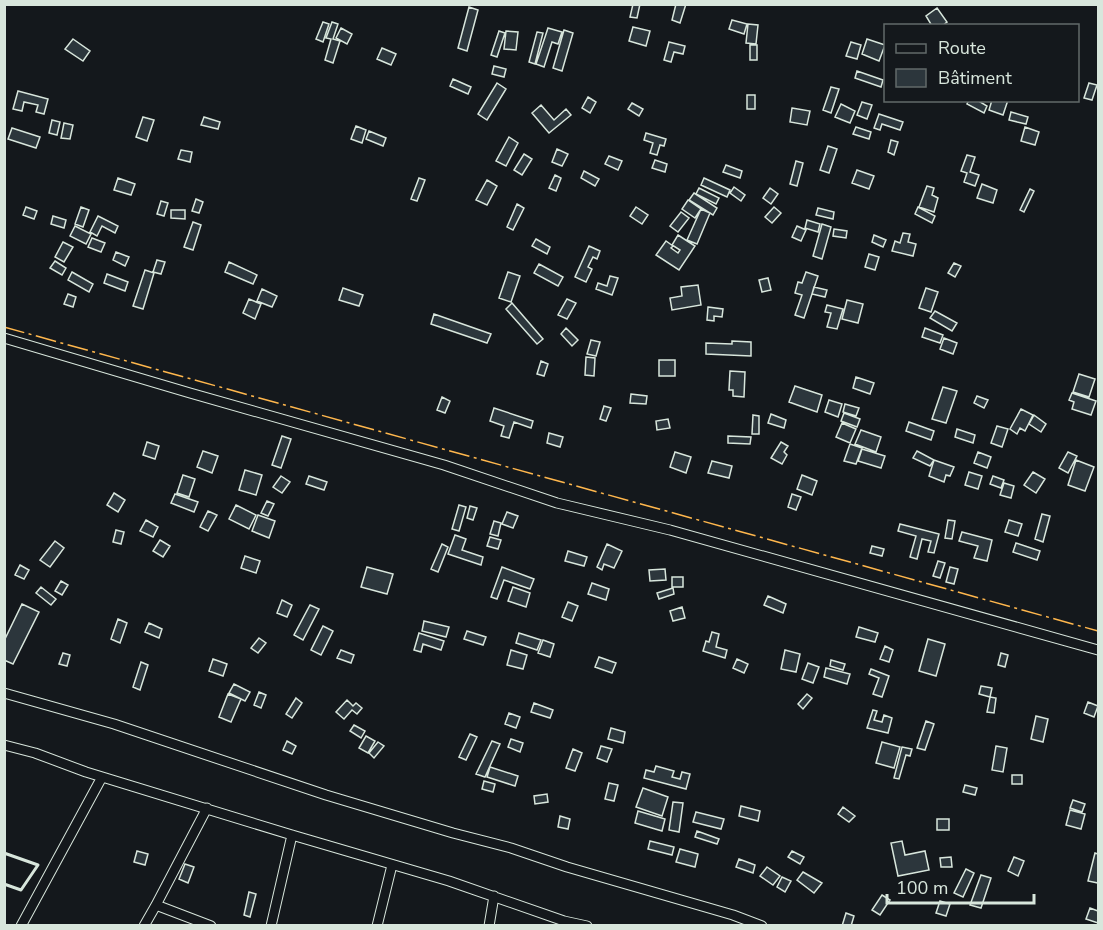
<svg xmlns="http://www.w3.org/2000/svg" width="1103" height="930" viewBox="0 0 1103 930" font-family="'Nunito Sans',sans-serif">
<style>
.building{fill:#2c363c;stroke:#d8e6dc;stroke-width:1.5}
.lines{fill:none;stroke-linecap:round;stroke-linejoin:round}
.street-casing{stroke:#d8e6dc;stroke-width:11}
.street{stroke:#14181c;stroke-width:9}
.wall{stroke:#d8e6dc;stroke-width:3}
.power{stroke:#ffb74d;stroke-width:1.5;stroke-dasharray:21 4.5 3 4.5;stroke-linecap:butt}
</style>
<rect width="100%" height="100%" fill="#14181c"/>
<path class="building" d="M 633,4 L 640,4 L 637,18 L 630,17 Z
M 676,4 L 686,4 L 680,23 L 672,20 Z
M 469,7 L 478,10 L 467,51 L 458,48 Z
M 937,8 L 947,22 L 942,26 L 932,26 L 926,16 Z
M 732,20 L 747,24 L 744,34 L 729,29 Z
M 323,22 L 329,24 L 323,42 L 316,39 Z
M 332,22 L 338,24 L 333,39 L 340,41 L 333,63 L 325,60 L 331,39 L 326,38 Z
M 748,24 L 758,25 L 756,44 L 746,43 Z
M 633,27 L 650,31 L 646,46 L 629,41 Z
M 341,28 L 352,34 L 347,44 L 336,38 Z
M 548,28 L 562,32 L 558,44 L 552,42 L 544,67 L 536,64 Z
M 564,30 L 573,33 L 562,71 L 553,68 Z
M 499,31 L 505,33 L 497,57 L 491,55 Z
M 506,31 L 518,32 L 516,50 L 504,49 Z
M 537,32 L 543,33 L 535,64 L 529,62 Z
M 73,39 L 90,51 L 83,61 L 65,49 Z
M 867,39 L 885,45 L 879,61 L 862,54 Z
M 669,42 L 685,46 L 683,54 L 674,52 L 671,62 L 664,60 Z
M 851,42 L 861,45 L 857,59 L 846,56 Z
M 750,45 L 757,45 L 757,60 L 750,60 Z
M 382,48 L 396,54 L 391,65 L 377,59 Z
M 494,66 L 506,69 L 504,77 L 492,74 Z
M 857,71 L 883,80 L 881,87 L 855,78 Z
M 453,79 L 471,87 L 468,94 L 450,86 Z
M 497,83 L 506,89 L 487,120 L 478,114 Z
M 1089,83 L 1097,85 L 1092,100 L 1084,98 Z
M 831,87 L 839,89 L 831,113 L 823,110 Z
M 18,91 L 48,99 L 44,114 L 36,112 L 38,105 L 24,102 L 22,111 L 13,109 Z
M 747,95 L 755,95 L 755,109 L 747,109 Z
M 588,97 L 596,102 L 590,113 L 582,108 Z
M 969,100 L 977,100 L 987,106 L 984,113 L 967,104 Z
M 992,100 L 1008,100 L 1003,115 L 989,110 Z
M 862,102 L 872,105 L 867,119 L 857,115 Z
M 632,103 L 643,109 L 639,116 L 628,109 Z
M 841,104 L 855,111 L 850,123 L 835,117 Z
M 541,105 L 554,120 L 566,109 L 571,115 L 549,133 L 532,113 Z
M 792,108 L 810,111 L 807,125 L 790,122 Z
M 1011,112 L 1028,117 L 1026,124 L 1009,120 Z
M 879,114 L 903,122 L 900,130 L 882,124 L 880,130 L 874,128 Z
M 143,117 L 154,120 L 147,141 L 136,137 Z
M 204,117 L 220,122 L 218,129 L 201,125 Z
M 52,120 L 60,122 L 57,135 L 49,133 Z
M 64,123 L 73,125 L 70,139 L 61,138 Z
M 356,126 L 366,130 L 362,143 L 351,139 Z
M 856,127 L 871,132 L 869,139 L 853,134 Z
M 1025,127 L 1039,132 L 1035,145 L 1021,141 Z
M 12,128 L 40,137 L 36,148 L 8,139 Z
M 369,131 L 386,138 L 383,146 L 366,139 Z
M 646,133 L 666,139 L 664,146 L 660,145 L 657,155 L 650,153 L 653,143 L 644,140 Z
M 509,137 L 518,143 L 506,166 L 496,161 Z
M 891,140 L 898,142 L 894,155 L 888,152 Z
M 828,146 L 837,149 L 829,173 L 820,170 Z
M 557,149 L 568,154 L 562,166 L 552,162 Z
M 181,150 L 192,152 L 190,162 L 178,159 Z
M 524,154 L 532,159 L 522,175 L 514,170 Z
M 967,155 L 975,157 L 970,172 L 979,175 L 975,186 L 964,182 L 967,173 L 961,171 Z
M 609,156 L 622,161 L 618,170 L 605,164 Z
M 655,160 L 667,164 L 665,172 L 652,168 Z
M 796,161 L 803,163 L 797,186 L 790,184 Z
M 726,165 L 742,171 L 740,178 L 723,172 Z
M 857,170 L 874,176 L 869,189 L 852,183 Z
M 584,171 L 599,179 L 595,186 L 581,178 Z
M 555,175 L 561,178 L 556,191 L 549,188 Z
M 118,178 L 135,184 L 131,195 L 114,190 Z
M 419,178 L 425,180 L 417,201 L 411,199 Z
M 704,178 L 730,190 L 727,197 L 701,185 Z
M 487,180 L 497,186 L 487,205 L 476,200 Z
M 982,184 L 997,190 L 993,203 L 977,198 Z
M 927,186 L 934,188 L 932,195 L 938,198 L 934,212 L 919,207 Z
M 734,187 L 745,195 L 741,201 L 730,193 Z
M 699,188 L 719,198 L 716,204 L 696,194 Z
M 770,188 L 778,194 L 771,204 L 763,198 Z
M 1030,189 L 1034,191 L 1024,212 L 1020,210 Z
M 694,193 L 717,208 L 713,215 L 689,200 Z
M 196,199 L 203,202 L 199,213 L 192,211 Z
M 688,200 L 701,209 L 695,218 L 682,209 Z
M 161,201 L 168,203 L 164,216 L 157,214 Z
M 517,204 L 524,208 L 513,230 L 507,227 Z
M 26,207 L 37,211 L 34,219 L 23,215 Z
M 81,207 L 89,210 L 83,227 L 75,224 Z
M 636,207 L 648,215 L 642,224 L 630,216 Z
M 774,207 L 781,213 L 772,223 L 765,217 Z
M 918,207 L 935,216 L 932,223 L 915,214 Z
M 818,208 L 834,212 L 833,219 L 816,215 Z
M 701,209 L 710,213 L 697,244 L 687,240 Z
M 171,210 L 185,210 L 185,219 L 171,218 Z
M 681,212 L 689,218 L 678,232 L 670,226 Z
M 53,216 L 66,220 L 64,228 L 51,224 Z
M 98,216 L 118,226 L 115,233 L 102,226 L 97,236 L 90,232 Z
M 807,220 L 820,224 L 818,232 L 805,228 Z
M 193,222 L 201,225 L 193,250 L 184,247 Z
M 822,224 L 831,227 L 822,259 L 813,256 Z
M 75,226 L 91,234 L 86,244 L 70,236 Z
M 797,226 L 806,230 L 801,241 L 792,237 Z
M 834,229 L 847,231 L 846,238 L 833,236 Z
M 903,233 L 910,234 L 908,242 L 916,244 L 913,256 L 892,251 L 895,241 L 900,243 Z
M 678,235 L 695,246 L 679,270 L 656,255 L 666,241 L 673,246 L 671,248 L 678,253 L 680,250 L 672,245 Z
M 874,235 L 886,240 L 883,247 L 872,242 Z
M 92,238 L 105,243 L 101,252 L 88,247 Z
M 536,239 L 550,247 L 547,254 L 532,246 Z
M 63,242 L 73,247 L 64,262 L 55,257 Z
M 589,246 L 600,251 L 597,259 L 593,257 L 588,267 L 592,269 L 586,282 L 575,277 Z
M 116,252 L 129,257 L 125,266 L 113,260 Z
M 869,254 L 879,257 L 875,270 L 865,267 Z
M 157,260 L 165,262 L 161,274 L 153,272 Z
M 55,261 L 66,268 L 62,275 L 50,268 Z
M 229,262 L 257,275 L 253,284 L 225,272 Z
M 954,263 L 961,266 L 955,277 L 948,273 Z
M 539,264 L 563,277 L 558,286 L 534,273 Z
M 145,270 L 154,273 L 143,309 L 133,306 Z
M 72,272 L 93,284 L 89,292 L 68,280 Z
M 508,272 L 520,276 L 511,302 L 499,298 Z
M 806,272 L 818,276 L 804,318 L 795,315 L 802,295 L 795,293 L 798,282 L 802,283 Z
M 107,274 L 128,282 L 125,291 L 104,283 Z
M 610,276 L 618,278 L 612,295 L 596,289 L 598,283 L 607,286 Z
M 768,278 L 771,290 L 762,292 L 759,280 Z
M 698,285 L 701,305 L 672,310 L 670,298 L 682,296 L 681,287 Z
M 814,287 L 827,290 L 825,297 L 812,294 Z
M 343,288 L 363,295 L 359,306 L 339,300 Z
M 926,288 L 938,292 L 931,312 L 919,308 Z
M 262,289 L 277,296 L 272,307 L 257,301 Z
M 68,294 L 76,297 L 73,307 L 64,304 Z
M 249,299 L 261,304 L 255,319 L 243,313 Z
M 567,299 L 576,303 L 567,319 L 558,315 Z
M 847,300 L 863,304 L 858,323 L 842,319 Z
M 512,303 L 543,339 L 537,344 L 506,309 Z
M 827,305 L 843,309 L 837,329 L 827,327 L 831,313 L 825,312 Z
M 708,307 L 723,309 L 722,317 L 714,316 L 714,321 L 707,320 Z
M 935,311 L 957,323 L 952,331 L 930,318 Z
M 434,314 L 491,334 L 487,343 L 431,324 Z
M 566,328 L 578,340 L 572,346 L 561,334 Z
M 925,328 L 943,335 L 940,343 L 922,337 Z
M 944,338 L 957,343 L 953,354 L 940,349 Z
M 591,340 L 600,342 L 596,356 L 587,354 Z
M 732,341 L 751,342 L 751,356 L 706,354 L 706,343 L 732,344 Z
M 586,357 L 595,358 L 594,376 L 585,375 Z
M 659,360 L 675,360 L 675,376 L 659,376 Z
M 541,361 L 548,364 L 544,376 L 537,374 Z
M 730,371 L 745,372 L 744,397 L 733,396 L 733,390 L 729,390 Z
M 1079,374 L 1095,379 L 1089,397 L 1073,392 Z
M 856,377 L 874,383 L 870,394 L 853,388 Z
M 795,386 L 822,395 L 817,412 L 789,402 Z
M 943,387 L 957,391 L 946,423 L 932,419 Z
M 1072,393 L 1096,401 L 1091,415 L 1072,409 L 1074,402 L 1069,400 Z
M 631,394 L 647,396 L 646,404 L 630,403 Z
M 977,396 L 988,400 L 984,408 L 974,403 Z
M 442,397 L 450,401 L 445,413 L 437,410 Z
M 829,400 L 842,404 L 838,417 L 825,412 Z
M 845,404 L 859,408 L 856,416 L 843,412 Z
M 604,406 L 611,408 L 606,421 L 600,419 Z
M 494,408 L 533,421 L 531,428 L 514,422 L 509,438 L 501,436 L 504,426 L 490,421 Z
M 1021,409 L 1033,415 L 1025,431 L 1020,428 L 1017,434 L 1010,429 Z
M 844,413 L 860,419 L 857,427 L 841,421 Z
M 771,414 L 786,420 L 784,428 L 768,423 Z
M 753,415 L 759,416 L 759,434 L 752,434 Z
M 1034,415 L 1046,424 L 1041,432 L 1029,424 Z
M 668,419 L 670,428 L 657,430 L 656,421 Z
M 909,422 L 934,431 L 931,440 L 906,431 Z
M 842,423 L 856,429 L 850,443 L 836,437 Z
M 997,426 L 1008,429 L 1002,447 L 991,443 Z
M 957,429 L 975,435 L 973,443 L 955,437 Z
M 861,430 L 881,437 L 876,452 L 855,444 Z
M 549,433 L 563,437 L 560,447 L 547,443 Z
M 282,436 L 291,439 L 281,468 L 272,465 Z
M 728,436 L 751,437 L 750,444 L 728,443 Z
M 147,442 L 159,446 L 155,459 L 143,455 Z
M 781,442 L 788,446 L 784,452 L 787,455 L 782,464 L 771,458 Z
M 850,444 L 862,448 L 856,464 L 844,461 Z
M 862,449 L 885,456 L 881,468 L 858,461 Z
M 203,451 L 218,456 L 212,473 L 197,467 Z
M 917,451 L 934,460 L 930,466 L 913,458 Z
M 675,452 L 691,457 L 686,473 L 670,467 Z
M 978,452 L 991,457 L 987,468 L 974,463 Z
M 1068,452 L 1077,456 L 1068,473 L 1059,468 Z
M 934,460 L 954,467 L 950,476 L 946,475 L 944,482 L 929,476 Z
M 1076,460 L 1094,467 L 1085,491 L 1068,485 Z
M 712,461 L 732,466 L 729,478 L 708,473 Z
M 245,470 L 262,475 L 256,495 L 239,490 Z
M 969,472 L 982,476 L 978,489 L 965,485 Z
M 1033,472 L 1045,479 L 1036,493 L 1024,485 Z
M 183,475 L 195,479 L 189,497 L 177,493 Z
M 802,475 L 817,481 L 812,495 L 797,489 Z
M 281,476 L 290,482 L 282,493 L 273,487 Z
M 309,476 L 327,482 L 324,490 L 306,484 Z
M 993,476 L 1004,480 L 1001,488 L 990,484 Z
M 1004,483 L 1014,486 L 1011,498 L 1000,495 Z
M 114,493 L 125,500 L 118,512 L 107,505 Z
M 175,494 L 198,502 L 194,512 L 171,503 Z
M 792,494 L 801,497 L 796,510 L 788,507 Z
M 267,501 L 274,504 L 268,516 L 261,513 Z
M 236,505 L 256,515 L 249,529 L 229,519 Z
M 459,505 L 466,507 L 459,531 L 452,529 Z
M 470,506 L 477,508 L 473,520 L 467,518 Z
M 208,511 L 217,515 L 208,531 L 200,527 Z
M 507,512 L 518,516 L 513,528 L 502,524 Z
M 1042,514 L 1050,516 L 1043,542 L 1035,539 Z
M 258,515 L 275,521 L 269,538 L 252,531 Z
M 146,520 L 158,527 L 153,537 L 140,531 Z
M 948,520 L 955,521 L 952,539 L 945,538 Z
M 1009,520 L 1022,524 L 1018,536 L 1005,532 Z
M 494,521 L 501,523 L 498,536 L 490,534 Z
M 900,524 L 939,534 L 934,553 L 928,552 L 931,541 L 922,539 L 917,559 L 910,557 L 916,536 L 898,531 Z
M 116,530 L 124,532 L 121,544 L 113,542 Z
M 962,532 L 992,540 L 987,561 L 974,558 L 978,546 L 959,541 Z
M 455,535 L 466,539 L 462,550 L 483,557 L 481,565 L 448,554 Z
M 490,537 L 501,540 L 498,549 L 487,546 Z
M 160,540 L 170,546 L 163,557 L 153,551 Z
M 55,541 L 64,548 L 50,567 L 40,560 Z
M 1016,543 L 1040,551 L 1037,560 L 1013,552 Z
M 442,544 L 448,547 L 438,572 L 431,569 Z
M 607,544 L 622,551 L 614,568 L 604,564 L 602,570 L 597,567 Z
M 872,546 L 884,549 L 882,556 L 870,553 Z
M 568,551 L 587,557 L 584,566 L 565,561 Z
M 245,556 L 260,561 L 256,573 L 241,568 Z
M 938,561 L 945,563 L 940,578 L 933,576 Z
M 20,565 L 29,570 L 24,579 L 15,575 Z
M 367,567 L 393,574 L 387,594 L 361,587 Z
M 502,567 L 534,579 L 530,589 L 504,580 L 497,599 L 491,597 Z
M 950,567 L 958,569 L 954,584 L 946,582 Z
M 665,569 L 666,580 L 650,581 L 649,570 Z
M 672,577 L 683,577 L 683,587 L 672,587 Z
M 61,581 L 68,585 L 62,595 L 55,591 Z
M 592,583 L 609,589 L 606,600 L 588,594 Z
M 41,587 L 56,599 L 51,605 L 36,593 Z
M 513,587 L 530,593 L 526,607 L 508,601 Z
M 673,588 L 674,594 L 659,599 L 657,593 Z
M 768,596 L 786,604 L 783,613 L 764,605 Z
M 282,600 L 292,605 L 287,617 L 277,613 Z
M 568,602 L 578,606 L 572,621 L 562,617 Z
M 22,604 L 39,612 L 13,664 L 4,660 L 4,641 Z
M 310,605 L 319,609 L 303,640 L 294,635 Z
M 682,607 L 685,618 L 673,621 L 670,611 Z
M 118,619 L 127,623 L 120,643 L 111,639 Z
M 424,621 L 449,627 L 446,637 L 422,631 Z
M 149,623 L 162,629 L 159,638 L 145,632 Z
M 323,626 L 333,631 L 321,655 L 311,650 Z
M 859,627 L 878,633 L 875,642 L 856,637 Z
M 467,631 L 486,637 L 483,645 L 464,639 Z
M 712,632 L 719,634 L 716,647 L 727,650 L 725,658 L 703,651 L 706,641 L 709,642 Z
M 419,633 L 444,641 L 441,650 L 423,644 L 421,652 L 414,650 Z
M 519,633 L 541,640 L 537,650 L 516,643 Z
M 259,638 L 266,643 L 258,653 L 251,648 Z
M 928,639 L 945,644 L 936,676 L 919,671 Z
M 543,640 L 554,644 L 550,657 L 538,653 Z
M 885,646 L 893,650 L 889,662 L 880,659 Z
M 341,650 L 354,655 L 351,663 L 337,658 Z
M 511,650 L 527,655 L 523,669 L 507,665 Z
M 785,650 L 800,654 L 796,672 L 781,669 Z
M 63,653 L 70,655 L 67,666 L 59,664 Z
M 1001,653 L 1008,655 L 1005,667 L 998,665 Z
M 599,657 L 616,663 L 612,673 L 595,667 Z
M 213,659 L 227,664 L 223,676 L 209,671 Z
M 737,659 L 748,664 L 744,673 L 733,668 Z
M 831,660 L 845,664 L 843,670 L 830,666 Z
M 141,662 L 148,665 L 140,690 L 133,687 Z
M 808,663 L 819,667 L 813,683 L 802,679 Z
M 826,668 L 850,674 L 847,684 L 824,677 Z
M 871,669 L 889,676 L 882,697 L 873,694 L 879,678 L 869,674 Z
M 234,684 L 250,692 L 245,701 L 229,693 Z
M 981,686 L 992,688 L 990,697 L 979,694 Z
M 259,692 L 266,695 L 261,708 L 254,705 Z
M 228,694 L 241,699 L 231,722 L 219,717 Z
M 807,694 L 812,698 L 803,709 L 798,704 Z
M 990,697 L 996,698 L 994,713 L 987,712 Z
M 296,698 L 302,703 L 292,718 L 286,714 Z
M 347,700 L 353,706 L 356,703 L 362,708 L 357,714 L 352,710 L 344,719 L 336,712 Z
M 1088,702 L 1098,706 L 1094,717 L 1084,713 Z
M 534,703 L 553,710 L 550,718 L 531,712 Z
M 873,710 L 877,711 L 874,720 L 882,722 L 884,715 L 892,718 L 888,733 L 867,728 Z
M 509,713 L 520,717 L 516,728 L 505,724 Z
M 1036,716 L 1048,719 L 1043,742 L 1031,739 Z
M 926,721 L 934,724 L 925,750 L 917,748 Z
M 354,725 L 365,731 L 361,738 L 350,731 Z
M 611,728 L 625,732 L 623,743 L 608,739 Z
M 470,734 L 477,737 L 466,760 L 459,757 Z
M 366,736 L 375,741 L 368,753 L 359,748 Z
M 511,739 L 523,743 L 520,752 L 508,747 Z
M 287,741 L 296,746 L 292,754 L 283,750 Z
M 492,741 L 500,744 L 485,777 L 476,774 Z
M 378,742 L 384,746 L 374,758 L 369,753 Z
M 882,742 L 900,747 L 894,768 L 876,763 Z
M 601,746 L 612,749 L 607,762 L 597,758 Z
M 996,746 L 1007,748 L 1003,772 L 992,770 Z
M 902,747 L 912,749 L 910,756 L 906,755 L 899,779 L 894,778 Z
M 573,749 L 582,753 L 575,771 L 566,768 Z
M 656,766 L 674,771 L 672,777 L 680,779 L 682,772 L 690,774 L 686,789 L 644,778 L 646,770 L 654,772 Z
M 490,767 L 518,776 L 515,786 L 487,777 Z
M 1012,775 L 1022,775 L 1022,784 L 1012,784 Z
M 484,781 L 495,784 L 493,792 L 482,789 Z
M 609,783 L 618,785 L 614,801 L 605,799 Z
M 965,785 L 977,788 L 975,795 L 963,792 Z
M 643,788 L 668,797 L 662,816 L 636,807 Z
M 547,794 L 548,802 L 535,804 L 534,796 Z
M 1073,800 L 1085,804 L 1082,812 L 1070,808 Z
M 673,802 L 683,803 L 679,832 L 669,830 Z
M 741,806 L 760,811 L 758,821 L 739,816 Z
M 843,807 L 855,816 L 849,822 L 838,814 Z
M 1070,810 L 1085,814 L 1081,829 L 1066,825 Z
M 638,811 L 665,819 L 662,831 L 635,823 Z
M 696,812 L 724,819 L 721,829 L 693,822 Z
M 560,816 L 570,819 L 568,829 L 558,827 Z
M 937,819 L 949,819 L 949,830 L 937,830 Z
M 697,831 L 719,839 L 717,844 L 695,837 Z
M 650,841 L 674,847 L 672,855 L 648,849 Z
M 902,841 L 905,855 L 925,851 L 929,870 L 898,876 L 891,843 Z
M 680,849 L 698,854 L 695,867 L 676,862 Z
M 137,851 L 148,854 L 145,865 L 134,862 Z
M 792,851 L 804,857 L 800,864 L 788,857 Z
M 1095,853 L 1098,854 L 1098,883 L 1088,881 Z
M 951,857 L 952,867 L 941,867 L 940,858 Z
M 1014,857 L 1024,861 L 1018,876 L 1008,871 Z
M 739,859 L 755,865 L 753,873 L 736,867 Z
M 185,864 L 194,867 L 188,883 L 179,879 Z
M 767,867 L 780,876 L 773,885 L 760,876 Z
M 966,869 L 974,873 L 963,897 L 954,893 Z
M 803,872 L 822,883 L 814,893 L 797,880 Z
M 981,875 L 991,878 L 981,908 L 970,905 Z
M 782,877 L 791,881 L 785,892 L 777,887 Z
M 249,892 L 256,894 L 250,917 L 244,915 Z
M 882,895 L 890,900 L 880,915 L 872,910 Z
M 940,901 L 950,904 L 946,916 L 936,913 Z
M 1090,908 L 1098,911 L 1098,923 L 1086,919 Z
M 846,913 L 854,916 L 851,926 L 842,926 Z"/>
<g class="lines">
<defs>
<path id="street" d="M 4,338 L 190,393 L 444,465 L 557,503 L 670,530 L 1098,650
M 4,693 L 114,724 L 326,795 L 453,833 L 511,848 L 567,867 L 733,915 L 762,926
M 4,745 L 35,753 L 86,772 L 292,835 L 449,881 L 564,921 L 587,926
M 156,905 L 211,926
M 21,926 L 102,777
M 144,926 L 156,905 L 207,808
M 271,926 L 292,835
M 377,926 L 392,865
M 489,926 L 494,896"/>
</defs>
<use href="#street" class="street-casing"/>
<use href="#street" class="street"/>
<path class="wall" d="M 4,853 L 38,865 L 21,890 L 4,884"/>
<path class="power" d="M 4,327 L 1098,631"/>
</g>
<rect width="1103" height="930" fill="none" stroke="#d8e6dc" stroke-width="12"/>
<rect x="884" y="24" width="195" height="78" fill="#14181c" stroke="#626a69" stroke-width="1.5"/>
<rect x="896" y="44" width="30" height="9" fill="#14181c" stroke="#626a69" stroke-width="1.5"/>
<text x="938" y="54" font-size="18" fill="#d8e6dc">Route</text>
<rect x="896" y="69" width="30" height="18" fill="#2c363c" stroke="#626a69" stroke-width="1.5"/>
<text x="938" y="84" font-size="18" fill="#d8e6dc">Bâtiment</text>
<path d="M887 894v9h147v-9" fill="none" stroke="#d8e6dc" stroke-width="3"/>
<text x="896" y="894" font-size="18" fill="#d8e6dc" stroke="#14181c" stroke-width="4.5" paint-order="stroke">100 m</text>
</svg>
